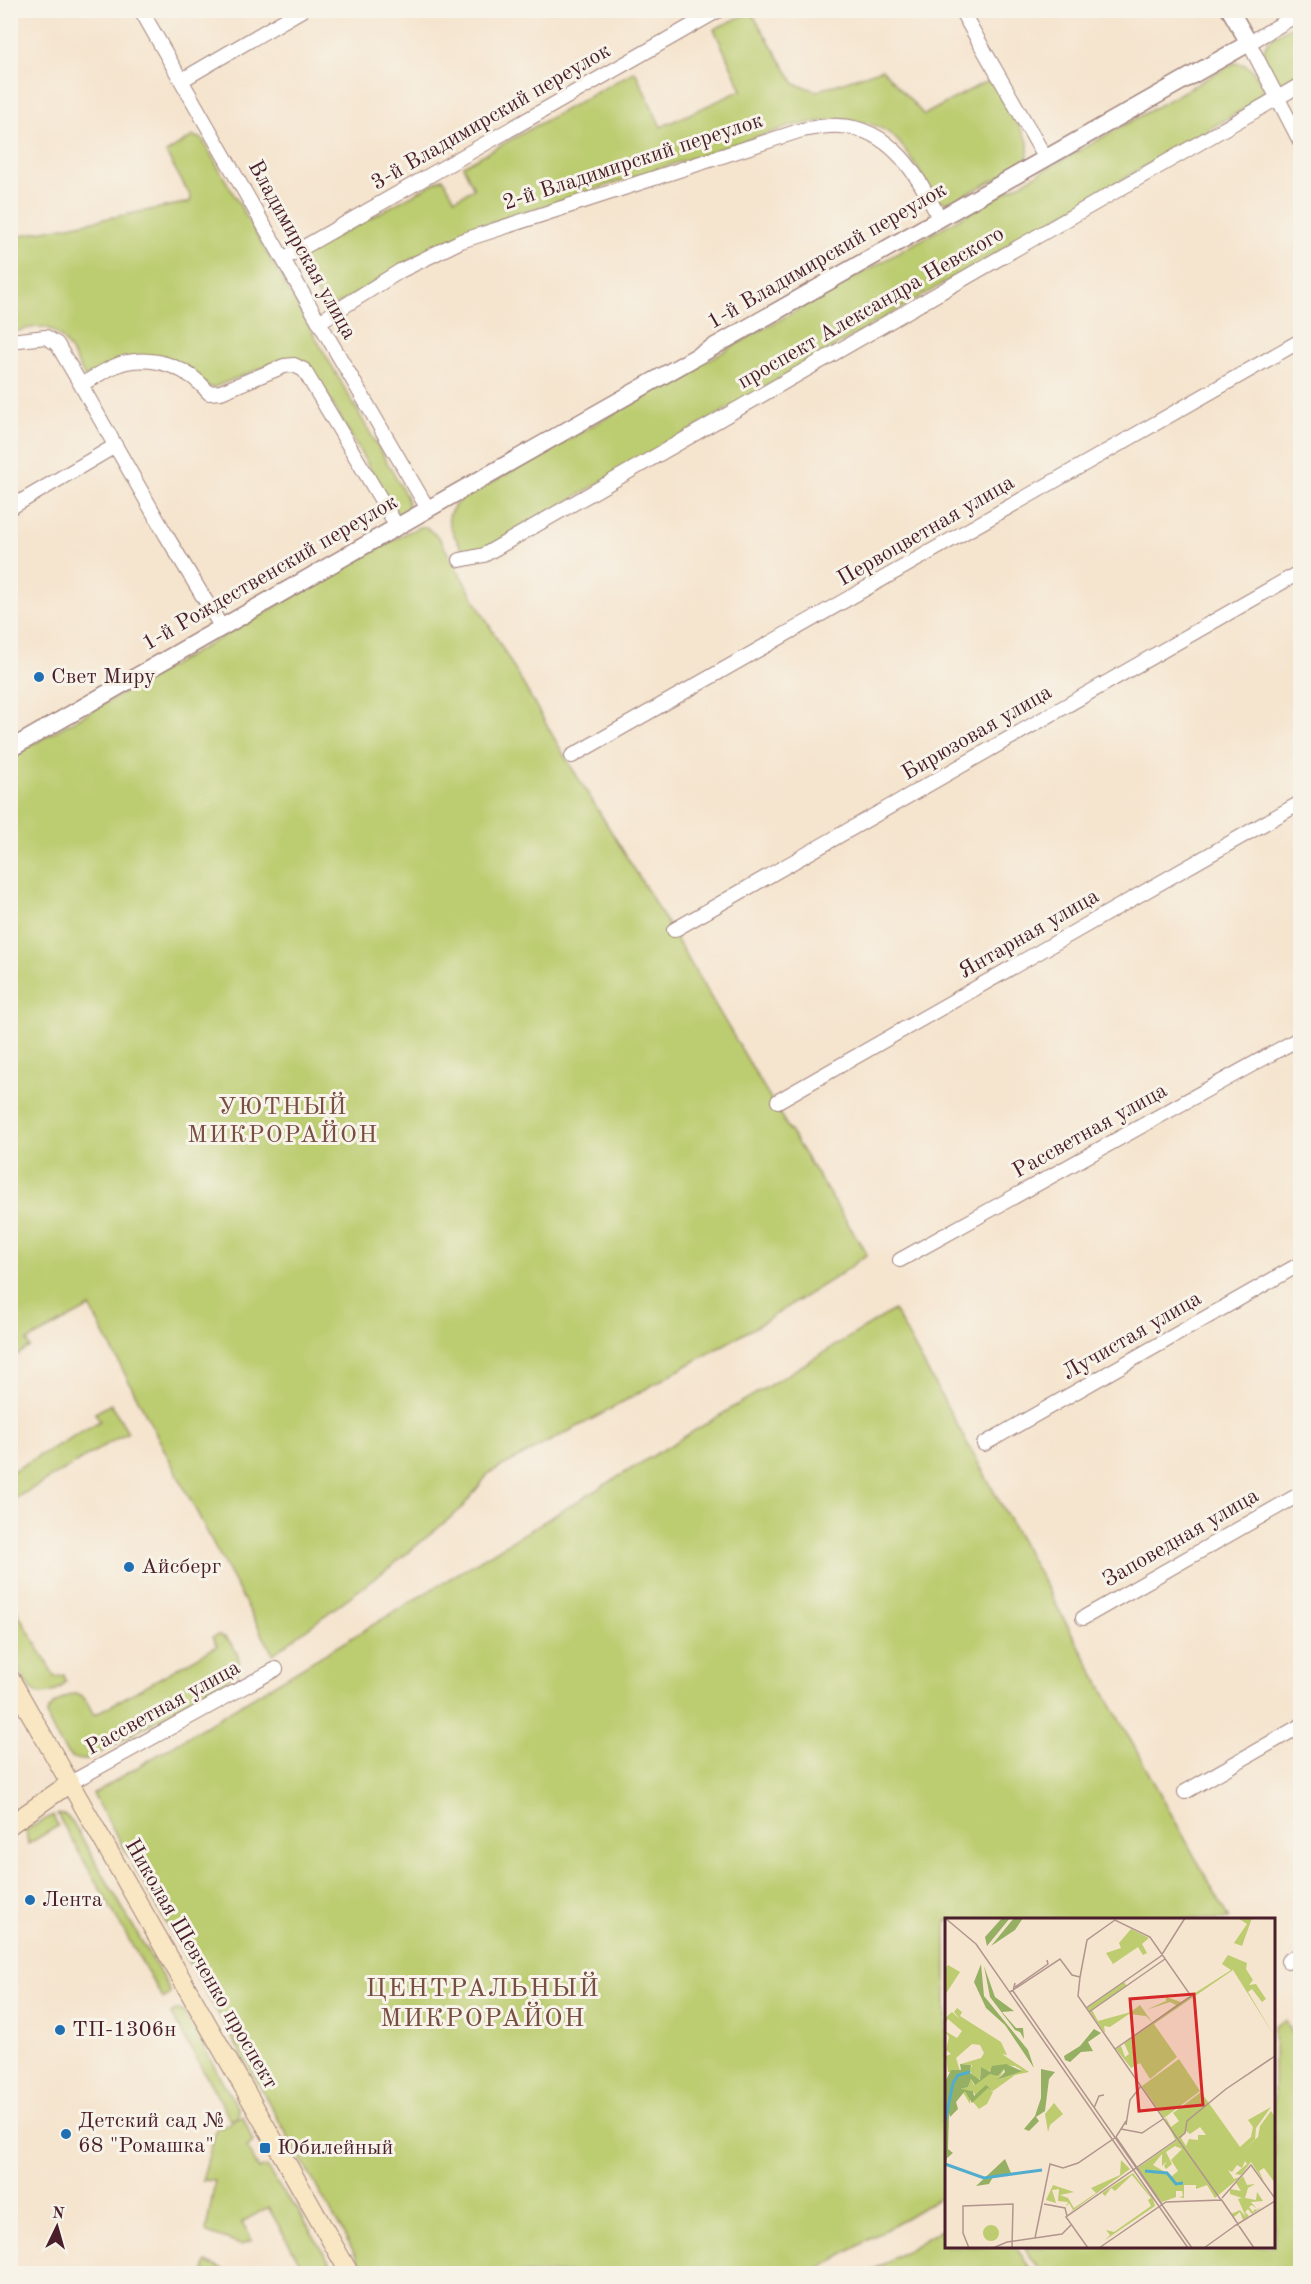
<svg xmlns="http://www.w3.org/2000/svg" width="1311" height="2284" viewBox="0 0 1311 2284" font-family="'Old Standard TT',serif">
<style>
.green{fill:#bccc6f;stroke:#83764d;stroke-width:1.5}
.lines{fill:none;stroke-linecap:round;stroke-linejoin:round}
.minor-casing{stroke:#a0827c;stroke-width:16}
.tertiary-casing{stroke:#a0827c;stroke-width:19}
.secondary-casing{stroke:#a0827c;stroke-width:20}
.minor{stroke:#fff;stroke-width:14}
.tertiary{stroke:#fff;stroke-width:16}
.secondary{stroke:#f9e7c3;stroke-width:18}
.poi-dot{fill:#1f6fb2;stroke:#f7f3e8;stroke-width:2}
.labels{text-anchor:middle;dominant-baseline:central;stroke-width:6;stroke-linejoin:round;paint-order:stroke}
.street-label{font-size:22px;fill:#4a1f2b;stroke:#f7f3e8}
.poi-label{font-size:22px;fill:#4a1f2b;stroke:#f7f3e8;text-anchor:start}
.neighbourhood-label{font-size:24px;letter-spacing:1.5px;fill:#794e42;stroke:#f7f3e8}
.quarter-label{font-size:26px;letter-spacing:1.5px;fill:#794e42;stroke:#f7f3e8}
.inset-river{fill:none;stroke:#50adce;stroke-width:3}
.inset-road{fill:none;stroke:#b1958d;stroke-width:1.5}
.view{fill:#d62828;fill-opacity:0.15;stroke:#d62828;stroke-width:3}
.inset-edge{fill:none;stroke:#4a1f2b;stroke-width:3}
</style>
<rect width="100%" height="100%" fill="#f7f3e8"/>
<filter id="ink" filterUnits="userSpaceOnUse"><feTurbulence type="fractalNoise" baseFrequency=".0167" numOctaves="2"/><feDisplacementMap in="SourceGraphic" scale="12" xChannelSelector="R" yChannelSelector="G"/><feConvolveMatrix kernelMatrix="1 2 1 2 8 2 1 2 1" color-interpolation-filters="sRGB"/></filter>
<filter id="wash" filterUnits="userSpaceOnUse"><feTurbulence type="fractalNoise" baseFrequency=".008" numOctaves="4" result="noise"/><feDisplacementMap in="SourceGraphic" scale="24" xChannelSelector="R" yChannelSelector="G"/><feGaussianBlur stdDeviation="1.35" result="paint"/><feColorMatrix in="noise" values="0 0 0 0 0 0 0 0 0 0 0 0 0 0 0 0 0 1.4 0 .05"/><feComposite in="paint" operator="in"/></filter>
<g filter="url(#wash)">
<rect width="100%" height="100%" fill="#f5e4ce"/>
<path class="green" d="M 751,12 L 795,84 L 817,91 L 882,69 L 924,115 L 981,84 L 992,80 L 1028,141 L 1028,155 L 1023,165 L 953,201 L 942,202 L 934,195 C 923,177 912,157 898,141 C 872,112 823,120 791,126 L 476,228 L 412,259 L 339,304 L 330,306 C 317,299 302,273 300,258 L 306,253 L 443,178 L 455,199 L 474,189 L 463,166 L 635,71 L 661,127 L 742,90 L 714,29 Z
M 1300,22 L 1300,80 L 1288,86 L 1280,88 C 1273,82 1271,75 1267,68 C 1254,40 1280,33 1300,22 Z
M 1234,63 C 1252,63 1256,75 1264,89 L 1256,102 L 486,549 L 462,549 C 451,528 440,520 459,501 Z
M 193,136 L 202,139 L 401,487 C 407,497 411,505 405,515 L 398,514 L 393,508 L 322,386 L 309,368 L 297,359 L 284,359 L 212,388 L 142,357 L 85,377 C 75,360 63,326 39,327 C 30,327 19,331 11,333 L 11,263 L 15,260 L 11,250 L 10,222 L 18,236 L 190,202 L 191,197 L 166,153 Z
M 420,527 L 426,527 L 439,538 L 564,755 L 649,893 L 788,1128 L 867,1254 L 841,1274 L 757,1326 L 596,1417 L 489,1473 L 461,1509 L 394,1564 L 273,1654 L 215,1547 L 90,1307 L 27,1341 L 30,1347 L 11,1359 L 10,757 L 406,533 Z
M 894,1310 L 1229,1919 L 946,1920 L 946,2194 L 812,2273 L 366,2273 L 93,1794 Z
M 111,1404 L 128,1432 L 11,1501 L 11,1472 L 100,1421 L 95,1413 Z
M 10,1599 L 55,1677 L 64,1675 L 66,1681 C 59,1692 41,1699 30,1689 L 11,1656 Z
M 219,1635 C 233,1638 245,1663 236,1675 L 87,1760 C 80,1760 75,1760 69,1755 C 64,1751 46,1720 47,1714 C 49,1705 73,1689 82,1696 C 87,1700 91,1710 94,1715 L 217,1646 L 212,1637 Z
M 57,1814 L 65,1815 L 72,1821 L 166,1983 L 170,1991 L 169,1995 L 163,1999 Z
M 53,1815 L 58,1826 L 28,1844 L 26,1830 Z
M 177,2010 L 184,2012 L 238,2109 L 238,2117 L 231,2120 L 171,2014 Z
M 1285,2020 L 1300,2048 L 1300,2273 L 1042,2273 L 1024,2247 L 1274,2246 L 1274,2027 Z
M 243,2116 L 253,2142 L 247,2147 L 259,2169 L 266,2167 L 284,2194 L 296,2207 L 336,2273 L 306,2273 L 268,2207 L 242,2222 L 252,2240 L 241,2245 L 207,2233 L 206,2231 L 215,2181 L 202,2180 L 216,2130 Z
M 946,2227 L 946,2246 L 1016,2247 L 1033,2273 L 868,2273 Z
M 207,2262 L 229,2273 L 203,2273 Z"/>
</g>
<g filter="url(#ink)">
<g class="lines">
<defs>
<path id="minor" d="M 141,10 L 319,322 L 428,509
M 961,10 L 1046,159
M 1300,13 L 1249,43 L 1300,141
M 182,80 L 302,10
M 283,259 L 719,10
M 319,322 L 400,271 L 461,241 L 802,130 C 814,128 827,125 839,126 C 891,128 919,176 939,218
M 10,341 L 46,337 L 57,344 L 81,385 C 95,377 112,365 127,362 C 158,356 190,369 209,393 L 221,392 L 284,366 L 294,365 L 304,370 L 398,528
M 81,385 L 166,535 L 222,628
M 10,508 L 115,446
M 460,560 L 484,555 L 1300,85
M 572,756 L 1300,341
M 674,930 L 1300,572
M 778,1101 L 1300,803
M 900,1260 L 1300,1038
M 984,1444 L 1300,1264
M 1083,1618 L 1300,1494
M 70,1783 L 276,1669
M 1185,1792 L 1300,1726
M 1288,1961 L 1300,1954"/>
<path id="tertiary" d="M 10,749 L 428,509 L 1249,43 L 1230,10"/>
<path id="secondary" d="M 10,1678 L 350,2274
M 10,1825 L 70,1783"/>
</defs>
<use href="#minor" class="minor-casing"/>
<use href="#tertiary" class="tertiary-casing"/>
<use href="#secondary" class="secondary-casing"/>
<use href="#minor" class="minor"/>
<use href="#tertiary" class="tertiary"/>
<use href="#secondary" class="secondary"/>
</g>
</g>
<g class="poi-dot">
<circle cx="39" cy="677" r="6"/>
<circle cx="129" cy="1567" r="6"/>
<circle cx="30" cy="1900" r="6"/>
<circle cx="60" cy="2030" r="6"/>
<circle cx="66" cy="2134" r="6"/>
<rect x="259" y="2142" width="12" height="12" rx="3"/>
</g>
<g class="labels">
<g class="street-label">
<text transform="translate(491 117) rotate(-30)">3-й Владимирский переулок</text>
<text transform="translate(633 162) rotate(-18)">2-й Владимирский переулок</text>
<text transform="translate(302 250) rotate(61)">Владимирская улица</text>
<text transform="translate(827 256) rotate(-30)">1-й Владимирский переулок</text>
<text transform="translate(871 308) rotate(-30)">проспект Александра Невского</text>
<text transform="translate(926 531) rotate(-30)">Первоцветная улица</text>
<text transform="translate(270 573) rotate(-30)">1-й Рождественский переулок</text>
<text transform="translate(977 733) rotate(-30)">Бирюзовая улица</text>
<text transform="translate(1029 934) rotate(-30)">Янтарная улица</text>
<text transform="translate(1090 1131) rotate(-29)">Рассветная улица</text>
<text transform="translate(1132 1336) rotate(-30)">Лучистая улица</text>
<text transform="translate(1181 1538) rotate(-30)">Заповедная улица</text>
<text transform="translate(163 1708) rotate(-29)">Рассветная улица</text>
<text transform="translate(201 1964) rotate(60)">Николая Шевченко проспект</text>
</g>
<g class="poi-label">
<text x="51" y="677">Свет Миру</text>
<text x="141" y="1567">Айсберг</text>
<text x="42" y="1900">Лента</text>
<text x="72" y="2030">ТП-1306н</text>
<text x="78" y="2121">Детский сад №<tspan x="78" dy="25">68 "Ромашка"</tspan></text>
<text x="277" y="2148">Юбилейный</text>
</g>
<g class="neighbourhood-label">
<text x="283" y="1108">УЮТНЫЙ<tspan x="283" dy="28">МИКРОРАЙОН</tspan></text>
</g>
<g class="quarter-label">
<text x="483" y="1989">ЦЕНТРАЛЬНЫЙ<tspan x="483" dy="30">МИКРОРАЙОН</tspan></text>
</g>
</g>
<g transform="translate(945 1918)">
<rect width="330" height="330" fill="#f5e4ce"/>
<path d="M 293,0 L 307,0 L 297,28 L 289,25 L 302,6 ZM 186,11 L 204,20 L 197,26 L 202,35 L 198,37 L 193,29 L 168,46 L 161,35 L 176,30 L 174,25 ZM 283,37 L 302,45 L 301,51 L 308,62 L 304,67 L 311,66 L 321,81 L 317,84 L 307,71 L 303,74 L 330,119 L 288,52 L 209,106 L 232,139 L 205,161 L 195,145 L 186,150 L 171,131 L 176,128 L 180,139 L 184,136 L 179,125 L 231,87 L 225,84 L 201,92 L 221,83 L 221,79 L 236,84 L 286,52 L 277,46 ZM 3,47 L 15,54 L 0,77 L 0,51 ZM 179,64 L 182,68 L 147,92 L 153,103 L 186,94 L 195,87 L 207,104 L 201,98 L 184,96 L 165,109 L 159,108 L 160,115 L 142,90 ZM 12,90 L 17,94 L 15,98 L 56,124 L 62,137 L 57,136 L 84,154 L 70,157 L 48,173 L 43,169 L 48,174 L 42,186 L 34,191 L 28,184 L 31,178 L 28,173 L 20,172 L 25,179 L 25,186 L 16,171 L 23,169 L 26,161 L 29,167 L 46,155 L 36,149 L 35,161 L 29,160 L 25,153 L 27,147 L 16,146 L 36,140 L 39,135 L 35,127 L 27,126 L 11,140 L 15,153 L 3,154 L 1,138 L 6,136 L 1,132 L 4,119 L 0,113 L 12,120 L 17,113 L 3,101 L 0,106 L 0,100 L 7,94 L 15,101 L 9,94 ZM 57,147 L 70,148 L 77,152 L 53,162 L 60,150 L 52,159 L 53,153 L 50,156 L 44,153 ZM 234,141 L 255,173 L 219,200 L 197,168 ZM 256,174 L 295,229 L 306,219 L 308,209 L 303,202 L 326,189 L 311,210 L 310,222 L 299,231 L 313,219 L 315,208 L 326,193 L 330,199 L 330,265 L 319,250 L 314,253 L 319,264 L 306,244 L 296,257 L 290,256 L 302,246 L 300,243 L 297,250 L 292,247 L 287,254 L 283,252 L 289,261 L 295,259 L 270,280 L 262,267 L 251,271 L 251,267 L 239,267 L 239,280 L 234,279 L 238,278 L 237,273 L 231,273 L 231,279 L 217,284 L 191,251 L 231,223 L 220,201 L 227,195 L 221,200 L 226,209 L 234,203 L 228,195 ZM 255,209 L 261,217 L 253,217 L 253,222 L 244,221 L 241,228 L 236,220 L 241,213 L 245,216 ZM 230,228 L 237,231 L 226,242 L 233,253 L 227,258 L 208,247 L 217,236 L 217,248 L 222,243 L 219,248 L 221,251 L 227,246 L 221,234 ZM 109,185 L 118,196 L 105,207 L 103,214 L 100,196 ZM 176,242 L 185,251 L 122,297 L 128,292 L 124,285 L 121,289 L 123,284 L 113,283 L 114,271 L 107,272 L 111,285 L 101,282 L 108,267 L 129,274 L 115,277 L 123,280 L 129,290 L 151,275 L 146,270 L 175,257 ZM 188,255 L 208,281 L 210,288 L 160,322 L 165,317 L 161,312 L 169,314 L 206,288 L 203,282 L 206,280 L 187,257 L 170,273 L 166,270 L 160,278 L 157,275 ZM 298,258 L 302,267 L 310,266 L 303,270 L 300,280 L 311,282 L 312,274 L 318,283 L 306,284 L 312,291 L 307,287 L 304,289 L 308,294 L 310,291 L 311,292 L 317,289 L 307,296 L 303,291 L 300,294 L 304,298 L 298,302 L 295,294 L 289,299 L 286,296 L 295,292 L 301,299 L 293,281 L 297,280 L 285,276 L 285,271 L 296,273 L 291,265 ZM38 315a8 8 0 1 1 16 0a8 8 0 1 1-16 0Z" fill="#bccc6f" fill-rule="evenodd"/>
<path d="M 57,0 L 65,0 L 42,28 L 40,19 ZM 69,0 L 78,0 L 70,12 L 46,28 ZM 36,46 L 39,78 L 83,132 L 89,150 L 60,107 L 41,90 L 29,64 ZM 39,48 L 50,79 L 69,93 L 57,94 L 71,110 L 78,110 L 79,121 L 75,114 L 70,112 L 45,79 ZM 149,111 L 156,115 L 143,124 L 148,133 L 136,134 L 125,144 L 120,142 L 119,138 L 135,128 ZM 15,146 L 26,147 L 25,155 L 35,162 L 36,149 L 45,154 L 47,148 L 61,146 L 77,153 L 52,162 L 60,154 L 59,151 L 53,158 L 45,156 L 30,167 L 26,161 L 23,169 L 16,171 L 28,173 L 29,178 L 41,167 L 48,173 L 43,170 L 27,185 L 20,173 L 11,184 L 13,191 L 5,199 L 4,195 L 3,231 L 8,235 L 2,240 L 0,251 L 0,164 L 6,152 L 16,152 ZM 96,151 L 110,154 L 104,161 L 100,193 L 91,199 L 94,203 L 84,213 L 79,211 L 90,198 L 96,180 ZM 60,241 L 66,255 L 98,252 L 48,259 L 44,266 L 31,268 Z" fill="#95b062"/>
<path class="inset-river" d="M 0,204 L 8,165 L 13,157 L 25,154M 0,246 L 39,260 L 97,252M 200,253 L 222,255 L 231,266 L 238,265"/>
<path class="inset-road" d="M 0,0 L 31,26 L 243,330M 135,59 L 142,22 L 170,2 L 205,19 L 246,78 L 170,131M 70,65 L 68,73 L 247,330M 70,69 L 103,46 L 102,42M 65,74 L 115,41 L 127,57 L 135,59 L 133,78 L 232,220M 141,90 L 216,38 L 240,0M 144,94 L 220,41M 149,190 L 154,178 L 159,177M 181,207 L 185,182 L 196,168M 176,211 L 197,215 L 218,201M 171,219 L 217,286M 234,220 L 240,215 L 242,203 L 281,171 L 330,138M 277,280 L 306,247 L 329,279M 276,281 L 293,306M 99,286 L 120,290 L 122,298M 294,307 L 291,307 L 330,283M 294,308 L 309,330M 90,320 L 105,246 L 118,250 L 133,245 L 171,219 L 181,203M 24,330 L 18,315 L 18,288 L 68,286 L 67,330M 48,330 L 62,324 L 117,316 L 127,306M 143,330 L 121,299 L 231,222M 154,330 L 221,284 L 276,282 L 232,220M 259,330 L 291,307"/>
<path class="view" d="M 249,76 L 258,187 L 194,193 L 185,81 Z"/>
<rect width="330" height="330" class="inset-edge"/>
</g>
<rect width="1311" height="2284" fill="none" stroke="#f7f3e8" stroke-width="36"/>
<g transform="translate(57 2227) rotate(5)" stroke="#f7f3e8" stroke-width="4.5" paint-order="stroke">
<path d="M0-4.5L10 22L0 15L-10 22Z" fill="#4a1f2b"/>
<text y="-9" font-size="16" font-weight="bold" text-anchor="middle" fill="#4a1f2b">N</text>
</g>
</svg>
